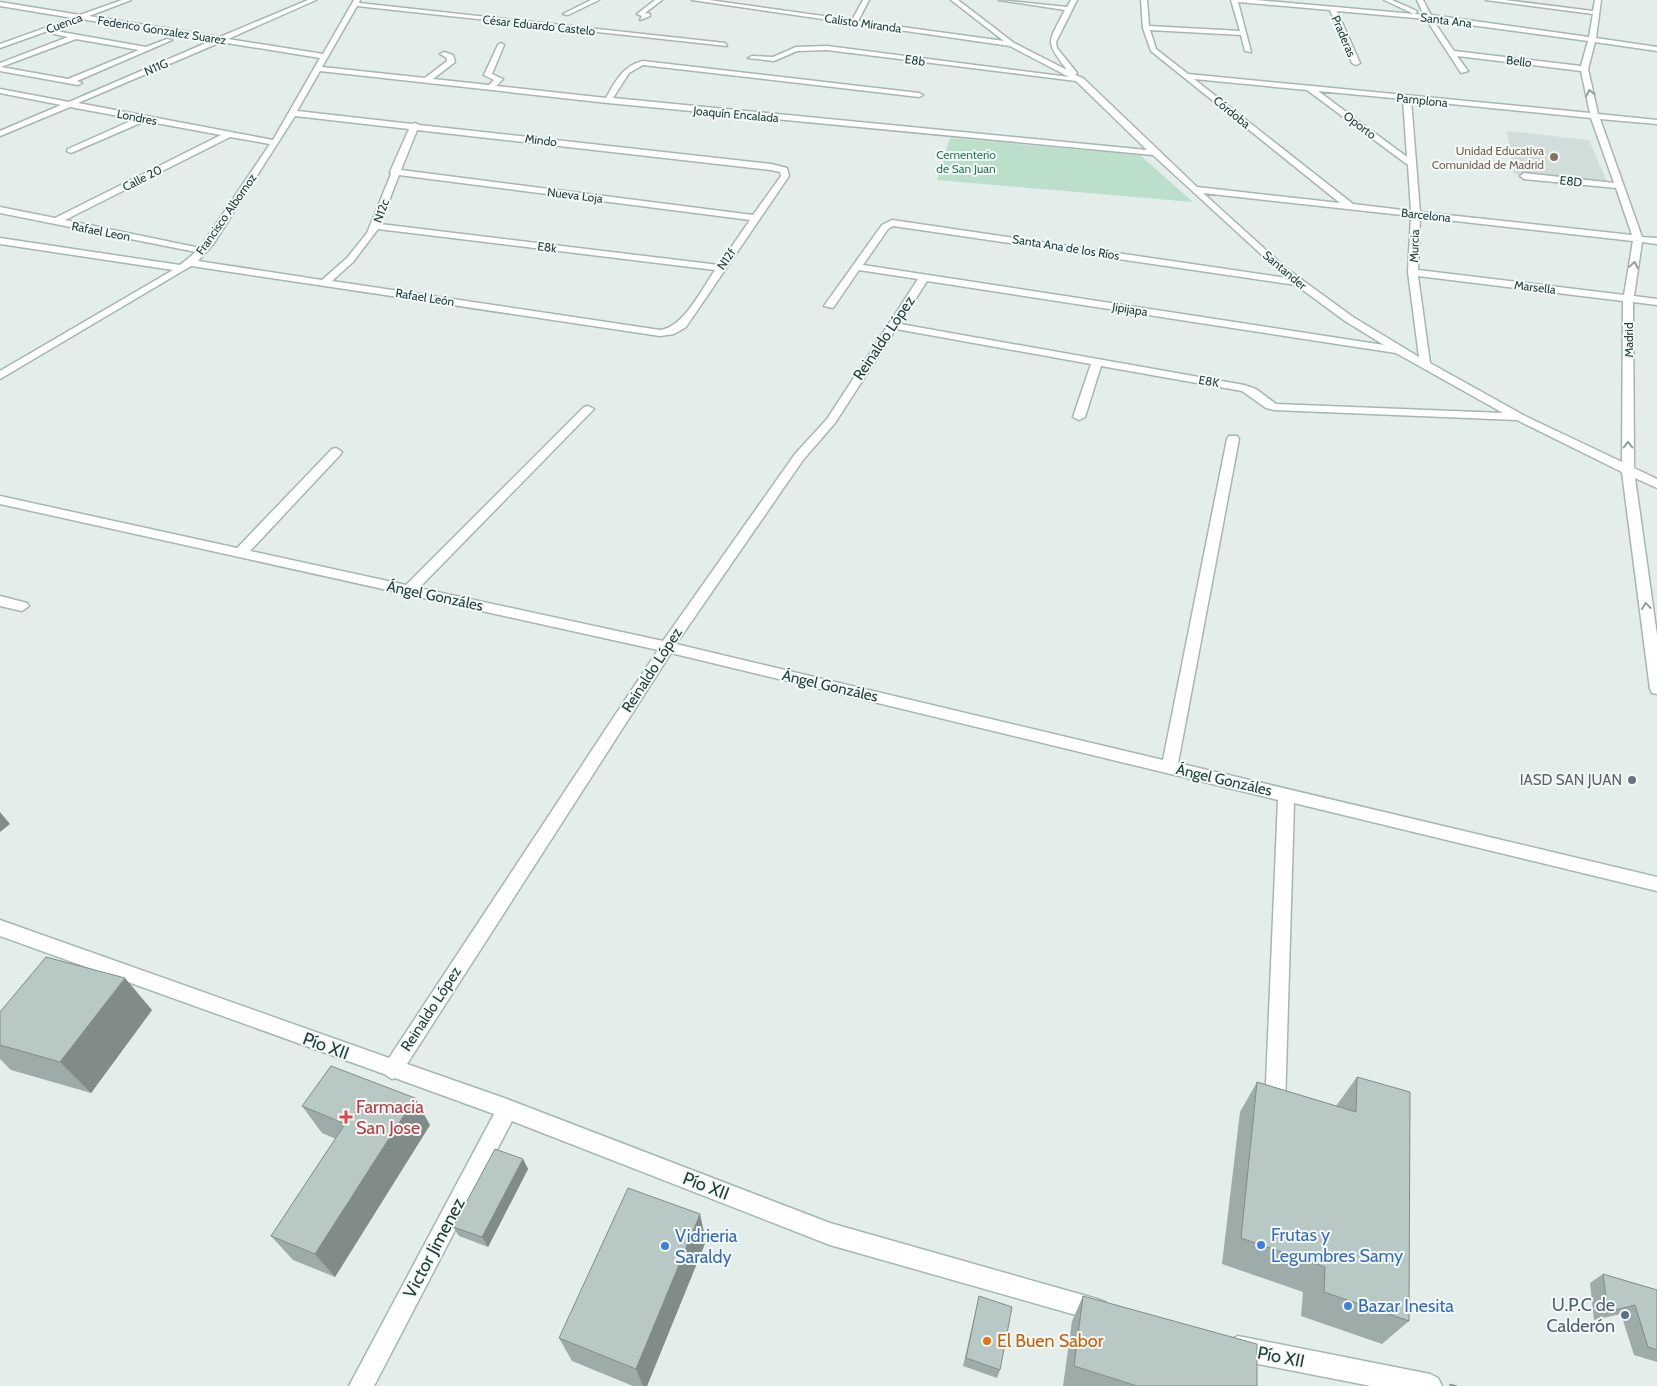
<svg xmlns="http://www.w3.org/2000/svg" width="1657" height="1386" viewBox="0 0 1657 1386" font-family="Cabin,sans-serif">
<style>
.built{fill:#d1ddda}
.green{fill:#bbdfcb}
.lines{fill:none;stroke-linecap:round;stroke-linejoin:round}
.minor-casing{stroke:#a5b6b3;stroke-width:3}
.minor{fill:#fff;fill-rule:evenodd}
.wall{fill:#9eaca9}
.shaded-wall{fill:#818c89}
.building{fill:#b8c8c4;stroke:#818c89}
.oneway{stroke:#90a09e}
.education-dot{fill:#8d6e63;stroke:#f4faf8;stroke-width:2}
.worship-dot{fill:#6b7280;stroke:#f4faf8;stroke-width:2}
.health-dot{fill:#e0444e;stroke:#f4faf8;stroke-width:2}
.shop-dot{fill:#3f7fe0;stroke:#f4faf8;stroke-width:2}
.service-dot{fill:#5c6f8a;stroke:#f4faf8;stroke-width:2}
.food-dot{fill:#e8710a;stroke:#f4faf8;stroke-width:2}
.labels{text-anchor:middle;dominant-baseline:central;stroke-width:4;stroke-linejoin:round;paint-order:stroke}
.far-street-label{font-size:12px;fill:#22403d;stroke:#f4faf8}
.far-education-label{font-size:12px;fill:#785e54;stroke:#f4faf8;text-anchor:end}
.far-park-label{font-size:12px;fill:#2a7956;stroke:#f4faf8}
.street-label{font-size:15px;fill:#22403d;stroke:#f4faf8}
.worship-label{font-size:15px;fill:#5b616d;stroke:#f4faf8;text-anchor:end}
.near-street-label{font-size:18px;fill:#22403d;stroke:#f4faf8}
.near-health-label{font-size:18px;fill:#be3a42;stroke:#f4faf8;text-anchor:start}
.near-shop-label{font-size:18px;fill:#366cbe;stroke:#f4faf8;text-anchor:start}
.near-service-label{font-size:18px;fill:#4e5e75;stroke:#f4faf8;text-anchor:end}
.near-food-label{font-size:18px;fill:#c56008;stroke:#f4faf8;text-anchor:start}
</style>
<rect width="100%" height="100%" fill="#e3eeeb"/>
<path class="built" d="M 1507,131 L 1589,140 L 1608,184 L 1514,174 Z"/>
<path class="green" d="M 950,138 L 1140,155 L 1193,202 L 937,180 Z"/>
<g class="lines">
<defs>
<path id="minor" d="M 122,0 L 131,0 L 89,16 L 220,37 L 308,0 L 316,0 L 228,39 L 323,54 L 354,0 L 360,0 L 359,3 L 725,43 L 727,46 L 357,6 L 322,67 L 425,78 L 447,61 L 447,58 L 440,54 L 444,52 L 453,55 L 455,62 L 433,79 L 489,85 L 494,80 L 484,75 L 498,45 L 501,43 L 504,45 L 492,74 L 503,79 L 496,86 L 606,98 C 616,80 623,66 643,61 L 919,93 L 923,95 L 919,97 L 643,65 L 629,73 L 613,98 L 1147,150 L 1076,81 L 827,50 L 797,51 L 774,61 L 748,58 L 752,56 L 773,57 L 796,47 L 827,46 L 1069,77 L 1010,46 L 692,0 L 709,0 L 852,20 L 863,0 L 869,0 L 858,21 L 1004,41 L 951,0 L 958,0 L 1014,43 L 1067,70 C 1044,39 1048,44 1065,10 L 999,0 L 1067,7 L 1071,0 L 1077,0 L 1056,42 L 1057,48 L 1077,73 L 1075,75 L 1083,78 L 1197,187 L 1340,203 L 1151,51 L 1143,28 L 1141,0 L 1147,0 L 1149,26 L 1240,31 L 1231,0 L 1256,0 L 1414,14 L 1384,0 L 1392,0 L 1417,11 L 1415,14 L 1424,15 L 1417,0 L 1423,0 L 1431,15 L 1589,37 L 1593,14 L 1486,0 L 1505,0 L 1593,11 L 1595,0 L 1601,0 L 1596,38 L 1657,47 L 1657,51 L 1595,42 L 1588,69 L 1598,114 L 1657,120 L 1657,124 L 1600,119 L 1642,237 L 1657,238 L 1657,244 L 1642,242 L 1634,296 L 1657,299 L 1657,305 L 1633,302 L 1634,468 L 1657,479 L 1657,488 L 1635,478 L 1657,635 L 1657,694 L 1652,693 L 1650,689 L 1622,472 L 1517,420 L 1274,410 L 1266,408 L 1242,391 L 1101,366 L 1085,417 L 1079,420 L 1073,417 L 1091,364 L 896,329 L 835,423 L 803,460 L 676,644 L 1163,760 L 1227,439 L 1229,436 L 1237,436 L 1239,439 L 1178,763 L 1657,877 L 1657,891 L 1294,803 L 1285,1106 L 1282,1113 L 1275,1116 L 1268,1113 L 1265,1106 L 1278,800 L 671,653 L 407,1064 L 507,1099 L 830,1223 L 1097,1299 L 1105,1302 L 1108,1310 L 1105,1318 L 1097,1321 L 830,1245 L 512,1121 L 374,1386 L 349,1386 L 494,1114 L 395,1078 L 392,1079 L 384,1074 L 0,936 L 0,920 L 389,1058 L 658,650 L 0,504 L 0,496 L 237,548 L 332,449 L 336,448 L 342,452 L 340,455 L 250,551 L 406,585 L 584,407 L 588,406 L 594,409 L 592,411 L 419,588 L 663,641 L 795,454 L 827,419 L 918,279 L 859,270 L 833,308 L 824,306 L 882,225 L 892,220 L 1287,278 L 1153,155 L 608,103 L 320,71 L 297,111 L 412,124 L 415,123 L 419,125 L 771,164 L 787,168 L 789,176 L 686,327 L 674,334 L 660,336 L 191,266 L 0,379 L 0,371 L 173,270 L 0,244 L 0,238 L 180,265 L 196,252 L 0,213 L 0,207 L 55,218 L 221,135 L 145,121 L 71,153 L 67,151 L 68,149 L 135,119 L 70,107 L 0,136 L 0,131 L 61,105 L 0,93 L 0,89 L 69,102 L 213,40 L 81,19 L 0,48 L 0,44 L 73,18 L 0,6 L 0,2 L 80,15 ZM 1238,2 L 1330,10 L 1352,63 L 1356,65 L 1360,63 L 1337,11 L 1426,19 L 1461,73 L 1468,71 L 1457,56 L 1581,71 L 1590,113 L 1188,74 L 1156,49 L 1150,30 L 1241,35 L 1245,51 L 1251,52 ZM 1433,20 L 1588,41 L 1581,66 L 1454,51 ZM 221,42 L 320,58 L 273,140 L 78,103 ZM 1194,79 L 1307,90 L 1408,165 L 1411,211 L 1353,204 ZM 1318,91 L 1403,99 L 1407,157 ZM 1411,100 L 1591,118 L 1614,183 L 1524,173 L 1520,176 L 1524,179 L 1616,188 L 1632,235 L 1420,212 ZM 295,116 L 409,129 L 390,172 L 391,174 L 367,233 L 347,258 L 322,280 L 198,261 L 214,243 ZM 417,130 L 771,170 L 780,172 L 781,176 L 753,215 L 401,170 ZM 230,137 L 270,144 L 200,248 L 65,220 ZM 399,175 L 750,220 L 719,265 L 380,224 ZM 1203,193 L 1411,216 L 1408,272 L 1419,357 L 1353,317 L 1287,269 ZM 1420,217 L 1633,241 L 1624,295 L 1418,270 ZM 893,226 L 1296,285 L 1345,321 L 1384,345 L 863,265 L 888,229 ZM 378,229 L 715,270 C 702,289 683,328 660,330 L 332,281 L 353,262 ZM 1418,276 L 1623,301 L 1622,462 L 1525,416 L 1430,363 ZM 927,281 L 1396,353 L 1503,413 L 1276,404 L 1256,389 L 1244,385 L 900,324 Z
M 591,0 L 599,0 L 568,15 L 563,14 Z
M 655,0 L 662,0 L 645,13 L 650,14 L 650,16 L 640,20 L 642,16 L 637,14 Z
M 56,31 L 146,47 L 167,39 L 172,40 L 77,81 L 82,83 L 78,85 L 0,71 L 0,63 L 68,37 L 54,34 ZM 76,39 L 139,50 L 68,79 L 1,67 Z
M 0,596 L 27,603 L 29,606 L 22,611 L 0,606 Z
M 1238,1336 L 1430,1374 L 1438,1378 L 1442,1386 L 1371,1386 L 1238,1360 L 1230,1356 L 1226,1348 L 1230,1340 Z"/>
</defs>
<use href="#minor" class="minor-casing"/>
<use href="#minor" class="minor"/>
</g>
<path class="wall" d="M 152,1010 L 91,1093 L 11,1070 L 0,1059 L 0,1012 Z
M 1357,1077 L 1409,1321 L 1382,1344 L 1301,1316 L 1303,1292 L 1222,1264 L 1240,1112 L 1257,1082 L 1336,1106 Z
M 302,1106 L 430,1125 L 335,1277 L 293,1260 L 271,1236 L 336,1139 L 322,1133 Z
M 523,1159 L 528,1169 L 488,1247 L 459,1236 L 453,1227 Z
M 706,1241 L 647,1386 L 633,1386 L 572,1361 L 559,1338 Z
M 1603,1274 L 1657,1290 L 1657,1362 L 1634,1355 L 1621,1314 L 1594,1320 L 1590,1283 Z
M 979,1296 L 1000,1370 L 997,1378 L 963,1366 Z
M 1083,1296 L 1257,1386 L 1063,1386 L 1072,1321 Z"/>
<path class="shaded-wall" d="M 0,812 L 10,824 L 0,832 Z
M 125,978 L 152,1010 L 91,1093 L 60,1062 Z
M 415,1098 L 430,1125 L 335,1277 L 315,1254 Z
M 523,1159 L 528,1169 L 488,1247 L 482,1237 Z
M 700,1214 L 706,1241 L 647,1386 L 643,1386 L 636,1369 Z"/>
<path class="building" d="M 46,957 L 125,978 L 60,1062 L 0,1045 L 0,1012 Z
M 331,1066 L 415,1098 L 315,1254 L 271,1236 L 345,1124 L 302,1106 Z
M 1357,1077 L 1410,1092 L 1409,1321 L 1324,1292 L 1325,1267 L 1241,1238 L 1257,1082 L 1356,1112 Z
M 495,1149 L 523,1159 L 482,1237 L 453,1227 Z
M 628,1188 L 700,1214 L 636,1369 L 559,1338 Z
M 1603,1274 L 1657,1290 L 1657,1350 L 1648,1347 L 1635,1305 L 1608,1312 Z
M 979,1296 L 1012,1307 L 1000,1370 L 966,1358 Z
M 1083,1296 L 1257,1344 L 1257,1386 L 1137,1386 L 1074,1366 Z
M 1450,1384 L 1457,1386 L 1450,1386 Z"/>
<defs><path id="oneway-chevron" d="M-2-3.5L2.5 0L-2 3.5" fill="none" stroke-width="1.6" stroke-linecap="round" stroke-linejoin="round" transform="scale(1.25)"/></defs>
<g class="oneway">
<use href="#oneway-chevron" transform="translate(1590 93) rotate(-103)"/>
<use href="#oneway-chevron" transform="translate(1634 265) rotate(-81)"/>
<use href="#oneway-chevron" transform="translate(1628 445) rotate(-90)"/>
<use href="#oneway-chevron" transform="translate(1646 606) rotate(-97)"/>
</g>
<circle class="education-dot" cx="1554" cy="157" r="5"/>
<circle class="worship-dot" cx="1632" cy="780" r="5"/>
<path class="health-dot" d="M343.5 1109.5h5v5h5v5h-5v5h-5v-5h-5v-5h5z"/>
<g class="shop-dot">
<circle cx="1261" cy="1245" r="5"/>
<circle cx="665" cy="1246" r="5"/>
<circle cx="1348" cy="1306" r="5"/>
</g>
<circle class="service-dot" cx="1625" cy="1315" r="5"/>
<circle class="food-dot" cx="987" cy="1341" r="5"/>
<g class="labels">
<g class="far-street-label">
<text transform="translate(1446 20) rotate(7)">Santa Ana</text>
<text transform="translate(64 23) rotate(-20)">Cuenca</text>
<text transform="translate(863 23) rotate(8)">Calisto Miranda</text>
<text transform="translate(539 25) rotate(6)">César Eduardo Castelo</text>
<text transform="translate(162 30) rotate(9)">Federico Gonzalez Suarez</text>
<text transform="translate(1344 36) rotate(67)">Praderas</text>
<text transform="translate(915 60) rotate(8)">E8b</text>
<text transform="translate(1519 61) rotate(7)">Bello</text>
<text transform="translate(156 67) rotate(-23)">N11G</text>
<text transform="translate(1422 100) rotate(6)">Pamplona</text>
<text transform="translate(1232 112) rotate(39)">Córdoba</text>
<text transform="translate(736 114) rotate(5)">Joaquín Encalada</text>
<text transform="translate(137 117) rotate(11)">Londres</text>
<text transform="translate(1360 125) rotate(37)">Oporto</text>
<text transform="translate(541 140) rotate(7)">Mindo</text>
<text transform="translate(142 178) rotate(-27)">Calle 20</text>
<text transform="translate(1571 181) rotate(6)">E8D</text>
<text transform="translate(575 195) rotate(7)">Nueva Loja</text>
<text transform="translate(381 211) rotate(-70)">N12c</text>
<text transform="translate(226 214) rotate(-55)">Francisco Albornoz</text>
<text transform="translate(1426 215) rotate(6)">Barcelona</text>
<text transform="translate(101 231) rotate(11)">Rafael Leon</text>
<text transform="translate(1414 246) rotate(-88)">Murcia</text>
<text transform="translate(547 247) rotate(7)">E8k</text>
<text transform="translate(1066 247) rotate(9)">Santa Ana de los Ríos</text>
<text transform="translate(726 259) rotate(-55)">N12f</text>
<text transform="translate(1285 270) rotate(40)">Santander</text>
<text transform="translate(1535 287) rotate(7)">Marsella</text>
<text transform="translate(425 297) rotate(9)">Rafael León</text>
<text transform="translate(1130 309) rotate(9)">Jipijapa</text>
<text transform="translate(1628 340) rotate(-90)">Madrid</text>
<text transform="translate(1209 381) rotate(10)">E8K</text>
</g>
<g class="far-education-label">
<text x="1544" y="150">Unidad Educativa<tspan x="1544" dy="14">Comunidad de Madrid</tspan></text>
</g>
<g class="far-park-label">
<text x="966" y="154">Cementerio<tspan x="966" dy="14">de San Juan</tspan></text>
</g>
<g class="street-label">
<text transform="translate(884 338) rotate(-56)">Reinaldo López</text>
<text transform="translate(435 596) rotate(12)">Ángel Gonzáles</text>
<text transform="translate(652 670) rotate(-57)">Reinaldo López</text>
<text transform="translate(830 686) rotate(13)">Ángel Gonzáles</text>
<text transform="translate(1224 780) rotate(13)">Ángel Gonzáles</text>
<text transform="translate(431 1009) rotate(-57)">Reinaldo López</text>
</g>
<g class="worship-label">
<text x="1622" y="780">IASD SAN JUAN</text>
</g>
<g class="near-street-label">
<text transform="translate(326 1046) rotate(20)">Pío XII</text>
<text transform="translate(706 1186) rotate(21)">Pío XII</text>
<text transform="translate(434 1248) rotate(-62)">Victor Jimenez</text>
<text transform="translate(1281 1357) rotate(11)">Pío XII</text>
</g>
<g class="near-health-label">
<text x="356" y="1107">Farmacia<tspan x="356" dy="21">San Jose</tspan></text>
</g>
<g class="near-shop-label">
<text x="1271" y="1235">Frutas y<tspan x="1271" dy="21">Legumbres Samy</tspan></text>
<text x="675" y="1236">Vidrieria<tspan x="675" dy="21">Saraldy</tspan></text>
<text x="1358" y="1306">Bazar Inesita</text>
</g>
<g class="near-service-label">
<text x="1615" y="1305">U.P.C de<tspan x="1615" dy="21">Calderón</tspan></text>
</g>
<g class="near-food-label">
<text x="997" y="1341">El Buen Sabor</text>
</g>
</g>
</svg>
